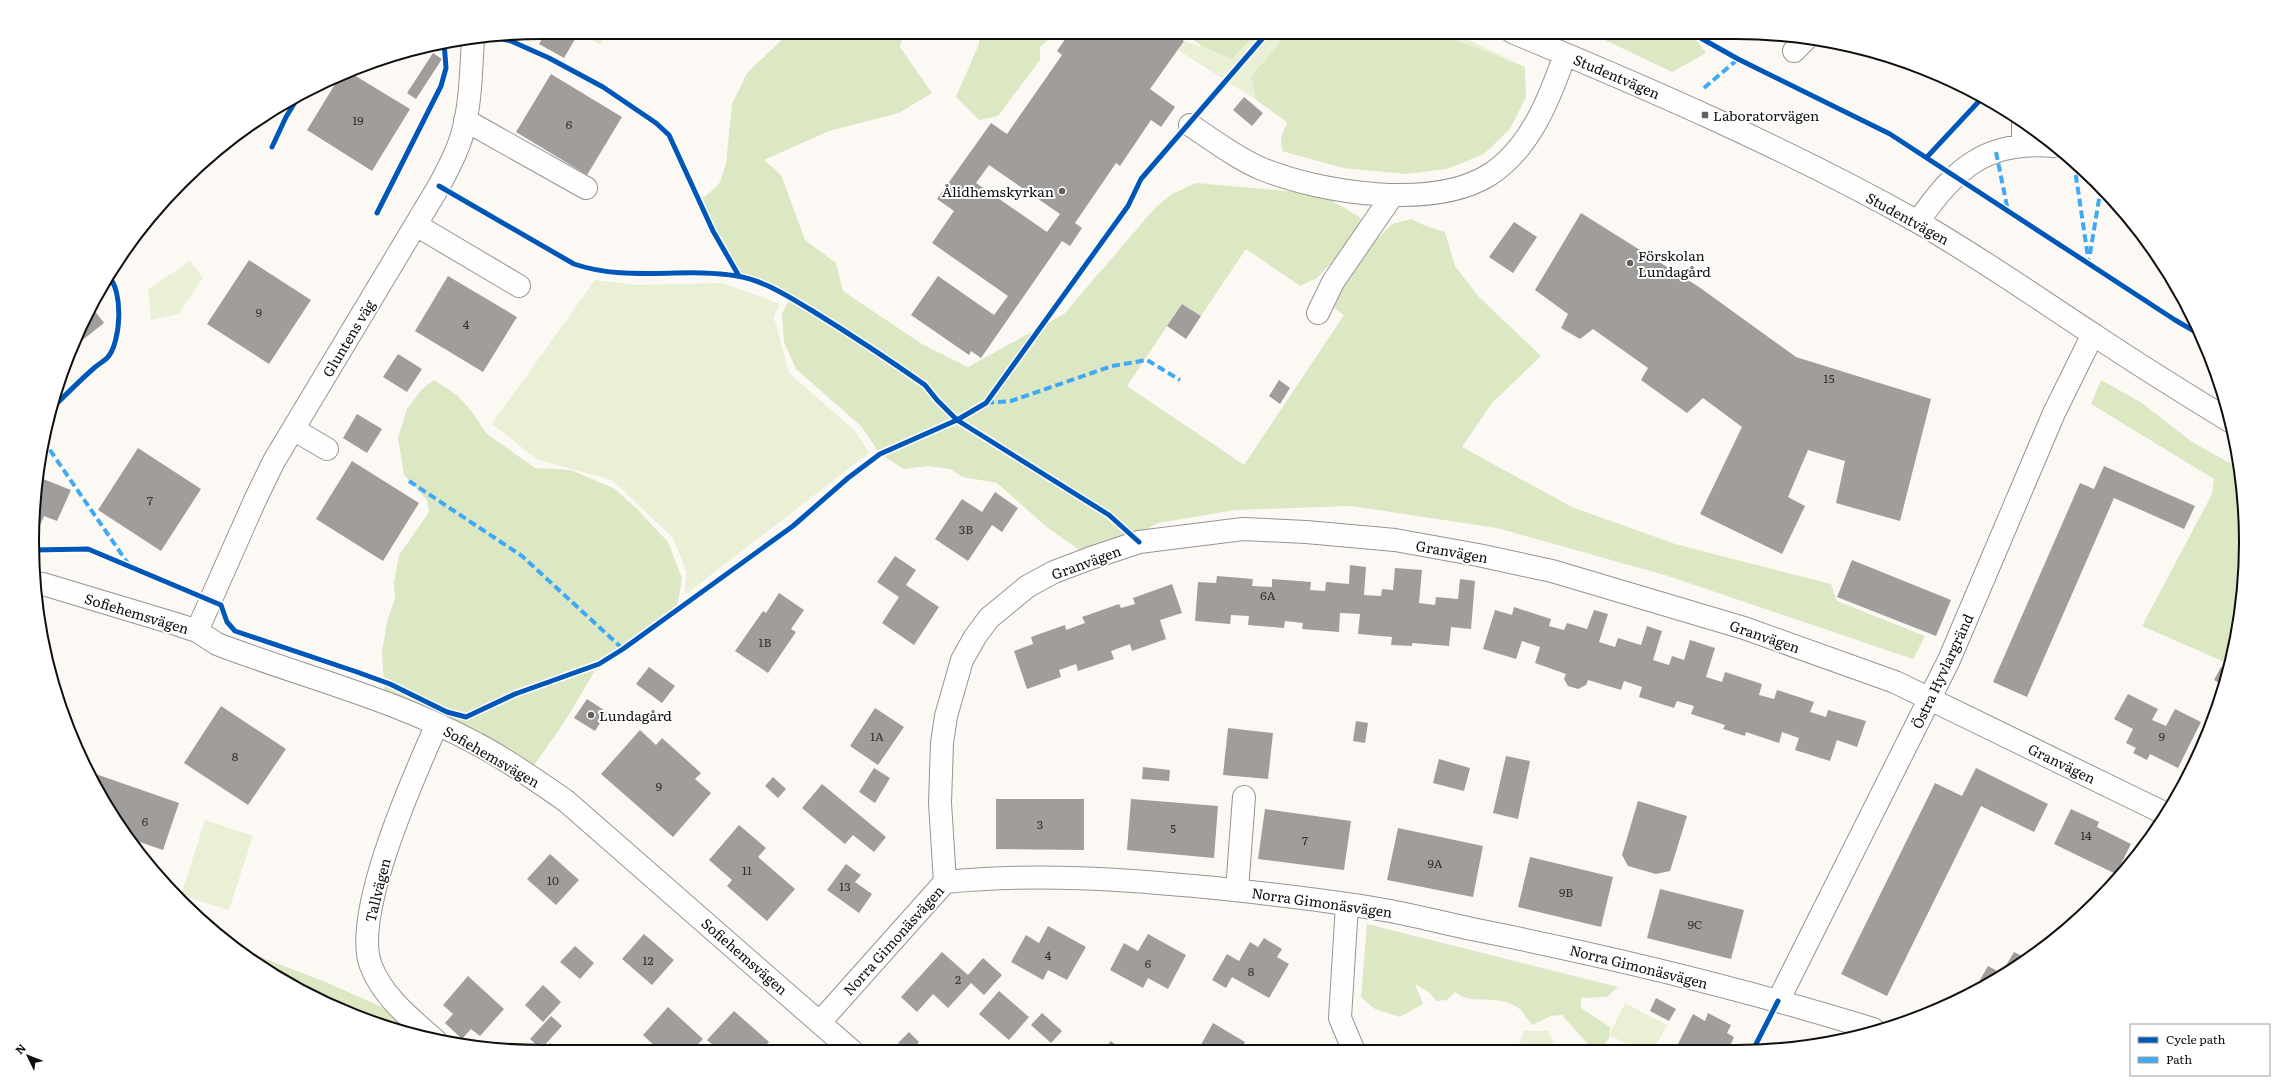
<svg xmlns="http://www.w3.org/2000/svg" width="2278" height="1084" viewBox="0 0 2278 1084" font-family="Literata,serif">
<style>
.green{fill:#eaf0d6}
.forest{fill:#dce7c4}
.building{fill:#a09d9a;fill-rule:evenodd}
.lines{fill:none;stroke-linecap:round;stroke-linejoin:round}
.minor-casing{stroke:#969493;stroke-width:24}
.minor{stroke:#fffefe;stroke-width:22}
.quiet{stroke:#3fa9f5;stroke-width:4;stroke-dasharray:8 4;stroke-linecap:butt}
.cycleway-casing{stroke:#fff;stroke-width:8}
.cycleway{stroke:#0057b8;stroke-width:5}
.poi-dot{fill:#626160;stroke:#fff;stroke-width:1.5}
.labels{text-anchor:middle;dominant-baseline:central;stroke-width:4;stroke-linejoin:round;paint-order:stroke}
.number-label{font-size:12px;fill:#333232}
.street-label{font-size:14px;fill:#0f0f0f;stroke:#fff}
.poi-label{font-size:14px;fill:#0f0f0f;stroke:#fff;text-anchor:start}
.rim{fill:none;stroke:#0f0f0f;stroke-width:2}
</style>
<rect width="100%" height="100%" fill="#fcf9f5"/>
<path class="green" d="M 579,32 L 608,32 L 600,45 Z
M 1257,32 L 1288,32 L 1251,77 L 1256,100 L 1178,50 L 1184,41 L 1203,47 L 1232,59 Z
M 1436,32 L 1453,32 L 1525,67 Z
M 190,261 L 203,278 L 179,314 L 151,320 L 148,289 Z
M 595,280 L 636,285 L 723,283 L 780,304 L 774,317 L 789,373 L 856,432 L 869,453 L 685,595 L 686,571 L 673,538 L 612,480 L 538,460 L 492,424 Z
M 205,820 L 253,836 L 229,910 L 181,895 Z
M 1625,1003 L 1667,1025 L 1655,1048 L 1629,1048 L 1631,1046 L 1609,1035 Z
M 1524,1031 L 1548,1031 L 1556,1048 L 1518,1049 Z"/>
<path class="forest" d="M 790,32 L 904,32 L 900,47 L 932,93 L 899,113 L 829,131 L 764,160 L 781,175 L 805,240 L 836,263 L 843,291 L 922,344 L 968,367 L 1064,314 L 1155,208 L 1172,194 L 1196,183 L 1321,194 L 1361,218 L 1354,240 L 1317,278 L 1300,286 L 1246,249 L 1201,316 L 1182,304 L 1127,386 L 1244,465 L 1344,315 L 1324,301 L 1368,248 L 1392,224 L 1411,219 L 1426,226 L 1445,232 L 1455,266 L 1479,297 L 1541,356 L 1492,403 L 1462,447 L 1572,507 L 1675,544 L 1831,584 L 1837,601 L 1925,636 L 1913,659 L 1668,576 L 1497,528 L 1351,506 L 1236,510 L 1158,523 L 1091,558 L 1048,528 L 997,483 L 963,477 L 950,469 L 928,466 L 904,469 L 880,454 L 861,426 L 796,369 L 784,342 L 782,314 L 790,298 L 739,276 L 713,231 L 699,202 L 719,184 L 726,164 L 732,104 L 747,73 Z
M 979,32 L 1057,32 L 1040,47 L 1040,60 L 998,116 L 979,120 L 956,97 L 979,44 Z
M 1182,32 L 1257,32 L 1232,59 L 1203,47 Z
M 1288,32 L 1436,32 L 1525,67 L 1526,97 L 1510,129 L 1484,154 L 1447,169 L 1406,174 L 1343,168 L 1282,151 L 1281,138 L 1287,122 L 1256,100 L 1251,77 Z
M 1588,32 L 1690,32 L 1706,53 L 1672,72 Z
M 434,380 L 458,396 L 472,412 L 486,433 L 535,468 L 571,470 L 615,489 L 636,508 L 668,542 L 682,578 L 677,609 L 623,649 L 599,664 L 565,721 L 528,774 L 385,703 L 382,652 L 387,621 L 395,599 L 394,583 L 399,555 L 429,512 L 427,500 L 404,475 L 398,438 L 407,409 L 422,389 Z
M 2101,380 L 2142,403 L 2192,442 L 2239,468 L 2246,542 L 2236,642 L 2229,664 L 2142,626 L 2212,494 L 2214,479 L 2091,404 Z
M 1367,924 L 1618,987 L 1607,997 L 1581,998 L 1581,1008 L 1610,1027 L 1609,1038 L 1603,1046 L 1588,1044 L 1562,1015 L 1551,1016 L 1532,1025 C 1527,1019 1522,1009 1515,1006 C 1496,994 1472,1006 1455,992 L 1447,1000 L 1436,1001 L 1430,993 L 1415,984 L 1423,1004 L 1400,1017 L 1375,1009 L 1361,997 Z
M 232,946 L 328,983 L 413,1021 L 435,1040 L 347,1013 L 259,966 Z"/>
<path class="building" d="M 546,32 L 575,32 L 578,34 L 564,58 L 539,44 Z
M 1070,32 L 1170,32 L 1184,41 L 1150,89 L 1175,107 L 1161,127 L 1151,120 L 1120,166 L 1116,163 L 1075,223 L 1082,228 L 1070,246 L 1062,241 L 981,358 L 971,351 L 969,355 L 911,315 L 938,276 L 994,315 L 1008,296 L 932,243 L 954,211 L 937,199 L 991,123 L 1007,134 L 1062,55 L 1057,51 ZM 989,165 L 1060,214 L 1047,232 L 976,183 Z
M 433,53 L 442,59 L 416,99 L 407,93 Z
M 349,72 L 410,109 L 372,171 L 307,130 L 340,76 Z
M 551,74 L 622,117 L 587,175 L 516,132 Z
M 1244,97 L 1263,113 L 1252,126 L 1233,110 Z
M 255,122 L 256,123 L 214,154 L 231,138 Z
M 1581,213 L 1699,287 L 1796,357 L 1931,399 L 1900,521 L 1836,503 L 1845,461 L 1808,450 L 1788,497 L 1805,506 L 1782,554 L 1700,514 L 1742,427 L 1703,398 L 1687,413 L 1641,380 L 1648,368 L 1593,329 L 1580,339 L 1561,328 L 1568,314 L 1535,290 Z
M 1514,222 L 1537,237 L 1513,273 L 1489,257 Z
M 249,260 L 311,300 L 269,364 L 207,324 Z
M 448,276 L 517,317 L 483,372 L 415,331 Z
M 1182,304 L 1201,316 L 1186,339 L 1167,326 Z
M 91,306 L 104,323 L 70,350 L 71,347 Z
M 398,354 L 422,369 L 407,392 L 383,377 Z
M 1279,380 L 1290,388 L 1280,404 L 1269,396 Z
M 357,414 L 382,429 L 367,453 L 343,438 Z
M 138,448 L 201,489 L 161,551 L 98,510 Z
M 352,461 L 419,503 L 383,561 L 316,519 Z
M 2104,466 L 2195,506 L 2184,529 L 2114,498 L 2027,697 L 1993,682 L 2080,483 L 2094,489 Z
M 38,477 L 71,490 L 57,521 L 44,516 L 35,537 L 33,536 Z
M 995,492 L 1018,508 L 1002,532 L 992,525 L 968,561 L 935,539 L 962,499 L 982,512 Z
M 895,556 L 916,570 L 906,585 L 939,607 L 914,645 L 882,623 L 899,597 L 877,582 Z
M 1852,560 L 1951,600 L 1936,636 L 1837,597 Z
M 1350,565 L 1366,567 L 1364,595 L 1381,596 L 1382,589 L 1393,590 L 1395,568 L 1422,570 L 1419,603 L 1435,605 L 1436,597 L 1458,599 L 1460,579 L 1475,581 L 1471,629 L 1451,627 L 1449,646 L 1412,643 L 1412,646 L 1391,645 L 1392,637 L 1358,634 L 1360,614 L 1340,613 L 1339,632 L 1302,629 L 1303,623 L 1285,621 L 1284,628 L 1248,625 L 1249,616 L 1231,615 L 1230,624 L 1195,621 L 1198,582 L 1216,583 L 1217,576 L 1253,579 L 1252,586 L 1272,587 L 1272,579 L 1311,582 L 1310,590 L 1325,591 L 1326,582 L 1349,584 Z
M 1172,584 L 1182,613 L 1160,620 L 1166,639 L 1132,651 L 1130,644 L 1111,651 L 1114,659 L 1078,671 L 1076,664 L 1059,670 L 1061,677 L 1027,689 L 1014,651 L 1033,644 L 1031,637 L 1065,625 L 1066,630 L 1085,623 L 1082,617 L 1119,604 L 1121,608 L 1135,604 L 1133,598 Z
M 779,593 L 804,610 L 791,629 L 796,632 L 768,673 L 735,651 L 763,611 L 766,613 Z
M 1514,607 L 1551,619 L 1549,626 L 1564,630 L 1567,623 L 1587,629 L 1594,610 L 1608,614 L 1599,642 L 1615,647 L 1618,638 L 1641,645 L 1647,626 L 1662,631 L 1653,660 L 1669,665 L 1672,656 L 1684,660 L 1690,640 L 1715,648 L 1706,677 L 1722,682 L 1725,672 L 1762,684 L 1759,695 L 1774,699 L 1777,690 L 1814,702 L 1810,712 L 1826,717 L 1828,710 L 1866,721 L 1857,747 L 1837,740 L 1830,761 L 1795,750 L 1799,738 L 1782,732 L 1779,743 L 1746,732 L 1745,736 L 1723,729 L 1725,725 L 1691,714 L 1694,706 L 1677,701 L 1674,708 L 1639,697 L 1642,687 L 1624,681 L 1621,690 L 1588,680 L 1586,685 L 1578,689 L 1568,686 L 1564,679 L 1566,674 L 1535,663 L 1540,647 L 1522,641 L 1516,659 L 1483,649 L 1495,610 L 1512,615 Z
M 649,667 L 675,686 L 662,703 L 636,684 Z
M 2221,667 L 2228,670 L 2223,685 L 2214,680 Z
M 2128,694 L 2158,709 L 2152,720 L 2166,726 L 2175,709 L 2201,722 L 2178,768 L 2150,754 L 2147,760 L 2133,753 L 2136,748 L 2126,743 L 2133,729 L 2114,719 Z
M 587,699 L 607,712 L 595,731 L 574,718 Z
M 221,706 L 286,749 L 248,805 L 184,763 Z
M 875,708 L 904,727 L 878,765 L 850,746 Z
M 1356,721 L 1368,723 L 1365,743 L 1353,741 Z
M 1228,728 L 1273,733 L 1268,779 L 1223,775 Z
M 640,730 L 656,745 L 662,738 L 701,773 L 695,779 L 711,793 L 673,837 L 601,774 Z
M 1506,756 L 1530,761 L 1518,819 L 1493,813 Z
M 1439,759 L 1470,768 L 1464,791 L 1433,783 Z
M 1143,767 L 1170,770 L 1169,781 L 1142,779 Z
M 874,768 L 890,778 L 875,803 L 859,792 Z
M 1976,768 L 2048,804 L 2034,832 L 1981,806 L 1887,996 L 1841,974 L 1935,783 L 1962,796 Z
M 87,771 L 179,803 L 163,850 L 128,838 Z
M 773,777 L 786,789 L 778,798 L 765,786 Z
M 822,784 L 886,837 L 874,852 L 853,835 L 845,844 L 802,808 Z
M 996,799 L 1084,799 L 1084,850 L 996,849 Z
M 1131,799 L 1218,806 L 1214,858 L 1127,850 Z
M 1638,801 L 1687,816 L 1670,871 L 1656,874 L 1628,866 L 1622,855 Z
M 1265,809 L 1351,821 L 1344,870 L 1258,859 Z
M 2071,809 L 2099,822 L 2097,827 L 2131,844 L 2116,874 L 2054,844 Z
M 739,825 L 766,848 L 758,857 L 795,889 L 767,921 L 727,886 L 732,880 L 709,860 Z
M 1398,828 L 1483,846 L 1473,897 L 1387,880 Z
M 550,854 L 579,880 L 556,905 L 527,879 Z
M 1530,857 L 1613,877 L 1601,927 L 1518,907 Z
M 846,864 L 861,875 L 855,882 L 872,894 L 859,913 L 827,890 Z
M 1660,889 L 1744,910 L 1731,959 L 1647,938 Z
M 1048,926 L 1086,947 L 1067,980 L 1048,970 L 1043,980 L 1011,962 L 1026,935 L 1039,943 Z
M 644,934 L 674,960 L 652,985 L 622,959 Z
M 1148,934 L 1186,955 L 1168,989 L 1148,978 L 1143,988 L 1110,970 L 1124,943 L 1138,951 Z
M 1264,938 L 1282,949 L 1277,957 L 1289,964 L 1269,998 L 1232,977 L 1226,988 L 1212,980 L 1227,954 L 1239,961 L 1250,942 L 1258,947 Z
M 575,946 L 594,963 L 580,979 L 560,962 Z
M 942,952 L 968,975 L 983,958 L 1002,975 L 984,995 L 971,983 L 948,1008 L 933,994 L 917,1012 L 901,997 Z
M 2014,952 L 2026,958 L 2002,972 Z
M 1988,966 L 2001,973 L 1976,987 Z
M 468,976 L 504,1009 L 480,1036 L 471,1029 L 462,1039 L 445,1023 L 453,1014 L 443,1005 Z
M 543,985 L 561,1002 L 543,1022 L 525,1005 Z
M 999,991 L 1029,1017 L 1009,1040 L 979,1014 Z
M 1656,998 L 1676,1009 L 1669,1021 L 1650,1011 Z
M 668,1007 L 703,1039 L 691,1051 L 661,1052 L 643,1035 Z
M 734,1011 L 769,1042 L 761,1051 L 720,1051 L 707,1040 Z
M 1042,1013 L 1062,1031 L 1051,1043 L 1031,1025 Z
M 1708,1013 L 1731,1025 L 1727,1033 L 1734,1037 L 1729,1048 L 1676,1048 L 1693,1014 L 1705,1021 Z
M 551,1016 L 562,1026 L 541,1049 L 530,1039 Z
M 1213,1023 L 1245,1042 L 1241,1050 L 1198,1050 Z
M 909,1032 L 919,1042 L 911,1051 L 907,1051 L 898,1043 Z
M 1111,1041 L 1122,1050 L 1103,1050 Z
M 550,1043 L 560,1052 L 542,1052 Z"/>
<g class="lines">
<defs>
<path id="minor" d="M 1512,32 C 1650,89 1788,149 1918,222 C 1979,257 2036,297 2094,335 C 2139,365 2184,393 2230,421
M 1794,51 L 1806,39
M 465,120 L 586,188
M 1190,125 C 1213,140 1236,158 1262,169 C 1321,193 1433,210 1489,175 C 1530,149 1550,98 1565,54
M 2023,145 L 2023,121
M 1918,222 C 1954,169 1986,140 2054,146
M 416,225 L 519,286
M 1318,313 L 1333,282 L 1392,196
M 293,429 L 327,449
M 35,585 L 43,584 L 176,624 L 197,631 L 217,644 C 303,677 395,699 477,744 C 508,760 537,781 566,801 L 852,1051
M 197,631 L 256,498 L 274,461 L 439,186 C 448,169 457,153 462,135 C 471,104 471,70 473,39
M 945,882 L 940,803 L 942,743 L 946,716 L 962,660 L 975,637 L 989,618 L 1028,586 L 1054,572 L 1091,558 L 1139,542 L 1243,529 L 1306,532 L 1395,540 L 1478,555 L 1552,571 L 1744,628 L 1895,682 L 2164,813
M 1237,890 L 1244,797
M 1347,905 L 1340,1018 L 1353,1049
M 1778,1001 L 1949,660 L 2054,413 L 2093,334
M 820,1022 L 945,882 C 1037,873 1123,879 1215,888 C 1271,894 1329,900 1384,910 C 1414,915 1443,923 1472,929 C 1607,956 1741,988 1873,1029
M 435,1040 C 411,1019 383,997 371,966 C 351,915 415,774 437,724"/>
</defs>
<use href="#minor" class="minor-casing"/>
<use href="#minor" class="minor"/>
<path class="quiet" d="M 1704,88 L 1738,59
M 1996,152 L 2008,211
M 2074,163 L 2089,264
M 2090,254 L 2101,187
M 986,403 L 1011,401 L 1112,366 L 1147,360 L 1180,380
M 43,440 L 129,565
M 409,481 L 522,556 L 623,649"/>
<defs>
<path id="cycleway" d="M 1690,32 L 1738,59 L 1890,134 L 2175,320 L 2201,335
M 493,37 L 511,41 L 549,58 L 603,87 L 656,123 L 669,135 L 713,231 L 739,276
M 272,147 L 286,117 L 300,94
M 1927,157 L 1982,98
M 439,186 L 574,264 C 626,282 683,267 737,276 C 763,280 789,297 811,310 C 850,334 888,359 925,385 L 937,400 L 957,420 L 1109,515 L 1139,542
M 377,213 L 441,86 L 446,68 L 444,42
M 52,408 C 66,395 79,381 93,369 C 97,365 103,362 107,358 C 121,344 124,290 108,276
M 33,550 L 88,549 L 221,605 L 227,622 L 235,631 L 357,672 L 390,684 L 447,712 L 466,717 L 515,694 L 599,664 L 623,649 L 793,526 L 848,478 L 880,454 L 957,420 L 986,403 L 1128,206 L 1141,179 L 1268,32
M 1754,1048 L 1778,1001"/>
</defs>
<use href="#cycleway" class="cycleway-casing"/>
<use href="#cycleway" class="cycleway"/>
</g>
<g class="poi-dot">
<rect x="1701" y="111" width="8" height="8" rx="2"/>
<circle cx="1062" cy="191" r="4"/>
<circle cx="1630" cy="263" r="4"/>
<circle cx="591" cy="715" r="4"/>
</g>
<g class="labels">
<g class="number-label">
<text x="358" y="120">19</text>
<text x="569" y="124">6</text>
<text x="259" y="312">9</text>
<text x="466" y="324">4</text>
<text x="1829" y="378">15</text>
<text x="150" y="500">7</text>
<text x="966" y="529">3B</text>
<text x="1268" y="595">6A</text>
<text x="765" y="642">1B</text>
<text x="877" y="736">1A</text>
<text x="2162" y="736">9</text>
<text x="235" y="756">8</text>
<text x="659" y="786">9</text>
<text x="145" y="821">6</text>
<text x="1040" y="824">3</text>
<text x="1173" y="828">5</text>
<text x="2086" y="835">14</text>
<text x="1305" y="840">7</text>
<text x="1435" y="863">9A</text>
<text x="747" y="870">11</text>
<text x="553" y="880">10</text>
<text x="845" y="886">13</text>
<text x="1566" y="892">9B</text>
<text x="1695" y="924">9C</text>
<text x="1048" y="955">4</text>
<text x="648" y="960">12</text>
<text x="1148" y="963">6</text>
<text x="1251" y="971">8</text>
<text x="958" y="979">2</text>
</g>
<g class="street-label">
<text transform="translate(1617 76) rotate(23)">Studentvägen</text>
<text transform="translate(1908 218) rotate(29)">Studentvägen</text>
<text transform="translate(348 338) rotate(-59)">Gluntens väg</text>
<text transform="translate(1452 551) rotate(10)">Granvägen</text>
<text transform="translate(1086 562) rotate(-20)">Granvägen</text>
<text transform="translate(137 613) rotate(17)">Sofiehemsvägen</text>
<text transform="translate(1765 636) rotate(19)">Granvägen</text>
<text transform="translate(1942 671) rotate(-65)">Östra Hyvlargränd</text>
<text transform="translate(492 756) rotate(30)">Sofiehemsvägen</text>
<text transform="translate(2062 763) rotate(26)">Granvägen</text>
<text transform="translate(377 890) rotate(-76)">Tallvägen</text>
<text transform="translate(1322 902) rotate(8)">Norra Gimonäsvägen</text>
<text transform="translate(893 940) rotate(-48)">Norra Gimonäsvägen</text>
<text transform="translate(745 956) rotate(41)">Sofiehemsvägen</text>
<text transform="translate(1639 966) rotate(14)">Norra Gimonäsvägen</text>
</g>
<g class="poi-label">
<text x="1713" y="115">Laboratorvägen</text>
<text x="1054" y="191" text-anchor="end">Ålidhemskyrkan</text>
<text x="1638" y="255">Förskolan<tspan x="1638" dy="16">Lundagård</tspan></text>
<text x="599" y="715">Lundagård</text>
</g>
</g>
<path d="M0 0H2278V1084H0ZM542 39H1736A503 503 0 0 1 2239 542V542A503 503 0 0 1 1736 1045H542A503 503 0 0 1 39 542V542A503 503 0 0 1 542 39Z" fill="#fff" fill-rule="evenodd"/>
<path class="rim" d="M542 39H1736A503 503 0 0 1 2239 542V542A503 503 0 0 1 1736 1045H542A503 503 0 0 1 39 542V542A503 503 0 0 1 542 39Z"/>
<rect x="2130" y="1024" width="140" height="52" fill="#ffffff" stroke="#9f9f9f"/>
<rect x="2138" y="1037" width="20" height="6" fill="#0057b8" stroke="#9f9f9f"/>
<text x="2166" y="1044" font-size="12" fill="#0f0f0f">Cycle path</text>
<rect x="2138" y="1057" width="20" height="6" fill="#3fa9f5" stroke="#9f9f9f"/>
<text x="2166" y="1064" font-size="12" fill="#0f0f0f">Path</text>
<g transform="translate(28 1056) rotate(313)" stroke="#ffffff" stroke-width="3" paint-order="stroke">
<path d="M0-3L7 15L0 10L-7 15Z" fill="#0f0f0f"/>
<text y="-6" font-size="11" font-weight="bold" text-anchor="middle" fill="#0f0f0f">N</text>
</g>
</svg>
